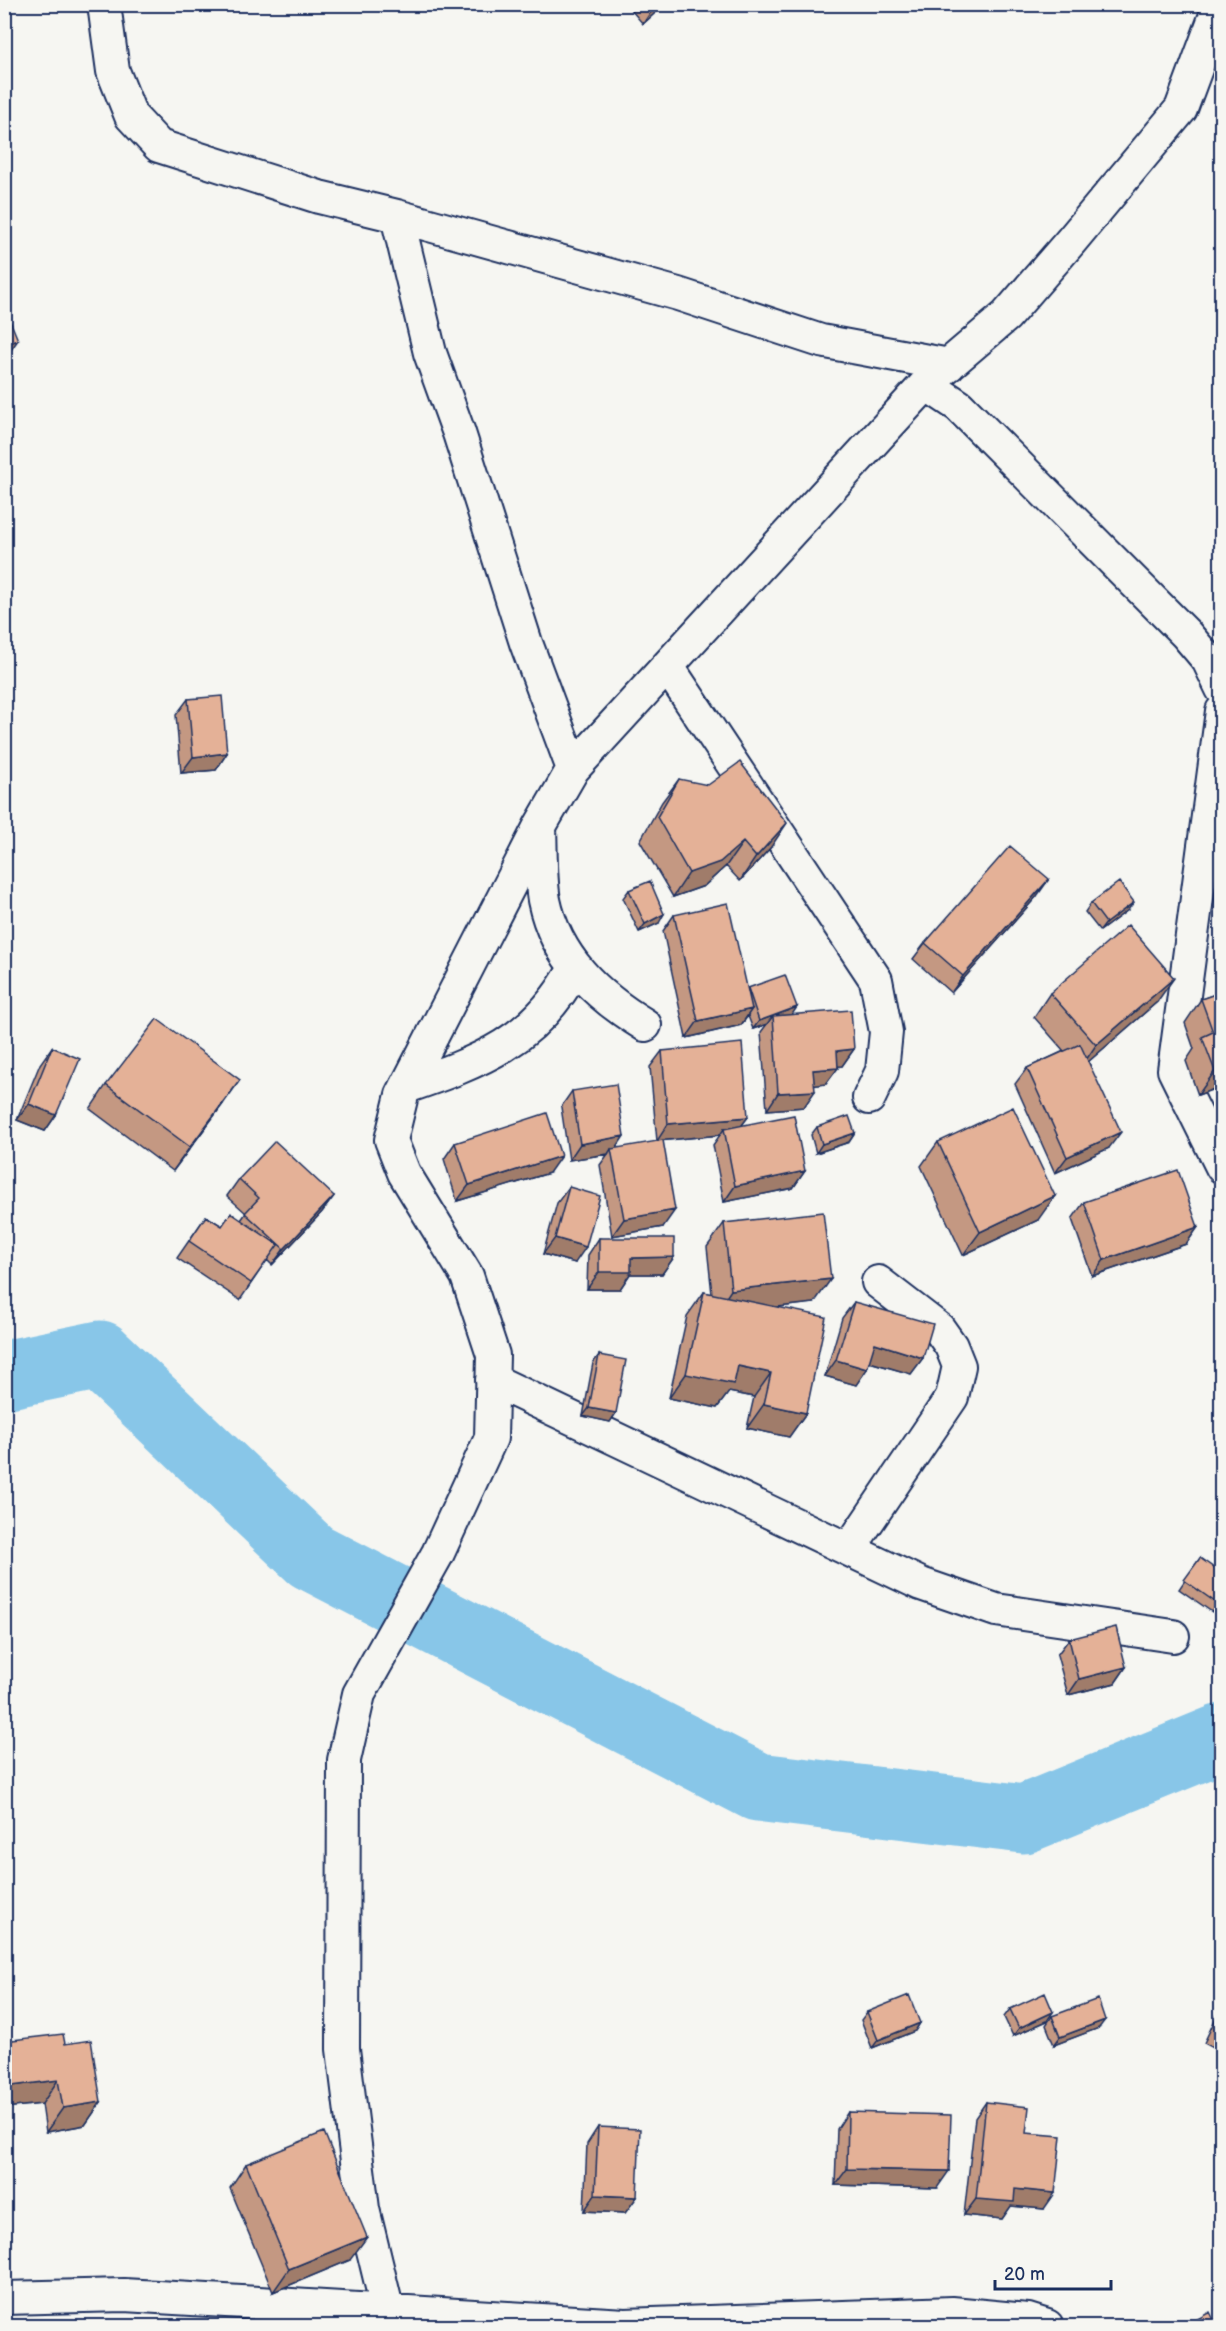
<svg xmlns="http://www.w3.org/2000/svg" width="1226" height="2331" viewBox="0 0 1226 2331" font-family="'Balsamiq Sans',sans-serif">
<style>
.lines{fill:none;stroke-linecap:round;stroke-linejoin:round}
.river{stroke:#88c6e8;stroke-width:69}
.minor-casing{stroke:#1b2f5e;stroke-width:36}
.minor{stroke:#f6f6f2;stroke-width:32}
.wall{fill:#c49882;stroke:#1b2f5e;stroke-width:1.5}
.shaded-wall{fill:#a07c6a;stroke:#1b2f5e;stroke-width:1.5}
.building{fill:#e4b197;stroke:#1b2f5e;stroke-width:1.5}
</style>
<rect width="100%" height="100%" fill="#f6f6f2"/>
<filter id="ink" filterUnits="userSpaceOnUse"><feTurbulence type="fractalNoise" baseFrequency=".0167" numOctaves="2"/><feDisplacementMap in="SourceGraphic" scale="12" xChannelSelector="R" yChannelSelector="G"/><feConvolveMatrix kernelMatrix="1 2 1 2 8 2 1 2 1" color-interpolation-filters="sRGB"/></filter>
<g filter="url(#ink)">
<g class="lines">
<path class="river" d="M 4,1375 L 100,1355 L 311,1556 L 758,1787 L 1024,1819 L 1222,1738"/>
<defs>
<path id="minor" d="M 104,4 L 113,71 L 131,116 L 159,146 L 319,197 L 397,216 L 678,294 L 821,341 L 949,365
M 397,216 L 430,353 L 459,433 L 526,643 L 573,769
M 926,384 L 959,406 L 1186,634 L 1208,660 L 1222,689
M 668,667 L 876,980 L 886,1032 L 882,1071 L 869,1098
M 1222,711 L 1174,1070 L 1222,1167
M 540,827 C 541,851 540,877 544,900 C 556,958 597,996 645,1025
M 406,1087 C 481,1061 535,1042 575,968
M 492,1380 L 921,1584 L 996,1610 L 1173,1636
M 849,1549 L 952,1397 L 959,1366 L 951,1346 L 939,1329 L 878,1282
M 4,2298 L 124,2295 L 625,2325 L 952,2313 L 1028,2320 L 1047,2326
M 388,2312 L 363,2209 L 343,2049 L 344,1760 L 359,1694 L 438,1553 L 491,1438 L 493,1355 L 467,1276 L 404,1173 L 391,1140 L 402,1095 L 540,826 L 573,769 L 926,384 L 1006,316 L 1071,241 L 1181,109 L 1220,4"/>
</defs>
<use href="#minor" class="minor-casing"/>
<use href="#minor" class="minor"/>
</g>
<path class="wall" d="M 626,4 L 665,4 L 643,24 Z
M 188,699 L 227,753 L 216,770 L 181,773 L 176,715 Z
M 679,779 L 771,847 L 740,881 L 726,866 L 704,886 L 673,897 L 640,841 L 662,802 Z
M 629,890 L 659,923 L 639,932 L 623,898 Z
M 1037,896 L 951,993 L 913,959 L 925,943 Z
M 1091,903 L 1128,910 L 1100,931 L 1085,912 Z
M 674,915 L 748,988 L 792,1014 L 854,1049 L 842,1066 L 838,1066 L 826,1084 L 815,1085 L 804,1107 L 767,1110 L 761,1032 L 767,1024 L 753,1029 L 748,1016 L 741,1025 L 686,1038 L 663,931 Z
M 1221,992 L 1221,1108 L 1214,1089 L 1198,1095 L 1186,1061 L 1194,1049 L 1185,1023 L 1201,999 Z
M 1050,993 L 1157,1002 L 1089,1061 L 1109,1148 L 1055,1173 L 1015,1084 L 1027,1068 L 1064,1051 L 1034,1017 Z
M 52,1047 L 56,1115 L 45,1131 L 17,1120 L 40,1064 Z
M 662,1051 L 748,1117 L 742,1125 L 805,1171 L 793,1188 L 724,1202 L 713,1145 L 720,1135 L 657,1141 L 650,1067 Z
M 106,1085 L 223,1104 L 173,1171 L 90,1109 Z
M 572,1091 L 616,1148 L 663,1227 L 612,1236 L 600,1165 L 608,1154 L 569,1160 L 561,1107 Z
M 817,1127 L 855,1133 L 849,1142 L 816,1153 L 811,1135 Z
M 938,1142 L 1038,1220 L 963,1255 L 921,1166 Z
M 455,1143 L 549,1173 L 457,1201 L 444,1159 Z
M 239,1179 L 334,1196 L 322,1212 L 272,1265 L 267,1260 L 240,1300 L 177,1258 L 206,1216 L 222,1226 L 241,1220 L 246,1213 L 227,1196 Z
M 569,1187 L 575,1263 L 543,1254 L 557,1203 Z
M 1084,1202 L 1198,1227 L 1186,1244 L 1092,1276 L 1072,1219 Z
M 724,1223 L 814,1303 L 777,1307 L 806,1413 L 789,1437 L 747,1428 L 754,1397 L 729,1392 L 717,1408 L 669,1398 L 687,1316 L 704,1292 L 712,1294 L 707,1247 Z
M 599,1238 L 674,1257 L 662,1274 L 630,1274 L 620,1289 L 587,1289 L 588,1255 Z
M 1221,1300 L 1221,1323 L 1215,1309 Z
M 854,1302 L 923,1358 L 911,1374 L 869,1362 L 867,1369 L 856,1385 L 825,1376 L 842,1318 Z
M 599,1355 L 616,1413 L 610,1422 L 583,1416 L 593,1363 Z
M 1200,1558 L 1221,1600 L 1212,1612 L 1179,1589 Z
M 1069,1639 L 1126,1667 L 1115,1683 L 1068,1695 L 1057,1655 Z
M 1221,2007 L 1221,2052 L 1204,2043 Z
M 1010,2009 L 1047,2021 L 1013,2036 L 1004,2017 Z
M 867,2012 L 920,2023 L 915,2031 L 872,2048 L 861,2020 Z
M 1052,2016 L 1099,2028 L 1054,2045 L 1046,2025 Z
M 4,2041 L 65,2044 L 101,2102 L 85,2125 L 46,2132 L 42,2104 L 4,2108 Z
M 986,2102 L 1044,2209 L 1011,2206 L 1002,2219 L 964,2215 L 975,2118 Z
M 848,2112 L 937,2188 L 835,2185 L 837,2129 Z
M 598,2127 L 637,2197 L 625,2213 L 584,2211 L 587,2144 Z
M 246,2164 L 350,2260 L 273,2292 L 230,2188 Z"/>
<path class="shaded-wall" d="M 656,4 L 665,4 L 643,24 Z
M 18,340 L 6,357 L 4,357 L 4,345 Z
M 227,753 L 216,770 L 181,773 L 193,757 Z
M 787,823 L 771,847 L 740,881 L 756,857 Z
M 743,842 L 726,866 L 704,886 L 673,897 L 689,873 Z
M 1049,879 L 1037,896 L 951,993 L 963,976 Z
M 1134,902 L 1128,910 L 1100,931 L 1106,923 Z
M 664,914 L 659,923 L 639,932 L 645,924 Z
M 1174,978 L 1157,1002 L 1080,1069 L 1096,1045 Z
M 797,1007 L 791,1016 L 773,1016 L 767,1024 L 753,1029 L 759,1021 Z
M 752,1009 L 741,1025 L 686,1038 L 698,1021 Z
M 854,1049 L 842,1066 L 825,1067 L 837,1051 Z
M 838,1068 L 826,1084 L 802,1087 L 813,1070 Z
M 1221,1069 L 1221,1079 L 1214,1089 L 1198,1095 L 1215,1071 Z
M 240,1080 L 223,1104 L 173,1171 L 190,1147 Z
M 815,1091 L 804,1107 L 767,1110 L 778,1093 Z
M 29,1104 L 56,1115 L 45,1131 L 17,1120 Z
M 748,1117 L 736,1133 L 724,1129 L 720,1135 L 657,1141 L 668,1124 Z
M 1121,1132 L 1109,1148 L 1055,1173 L 1067,1157 Z
M 855,1133 L 849,1142 L 816,1153 L 822,1144 Z
M 624,1136 L 613,1153 L 611,1149 L 608,1154 L 569,1160 L 580,1144 Z
M 561,1156 L 549,1173 L 457,1201 L 469,1185 Z
M 805,1171 L 793,1188 L 724,1202 L 735,1186 Z
M 334,1196 L 322,1212 L 272,1265 L 284,1249 Z
M 1055,1196 L 1038,1220 L 963,1255 L 980,1232 Z
M 675,1210 L 663,1227 L 612,1236 L 624,1219 Z
M 1198,1227 L 1186,1244 L 1092,1276 L 1104,1260 Z
M 555,1238 L 586,1247 L 575,1263 L 543,1254 Z
M 674,1257 L 662,1274 L 630,1274 L 620,1289 L 587,1289 L 599,1272 L 631,1258 Z
M 831,1279 L 814,1303 L 715,1314 L 731,1290 Z
M 875,1343 L 923,1358 L 911,1374 L 863,1360 Z
M 836,1360 L 867,1369 L 856,1385 L 825,1376 Z
M 738,1366 L 771,1373 L 754,1397 L 729,1392 L 717,1408 L 669,1398 L 686,1374 Z
M 764,1404 L 806,1413 L 789,1437 L 747,1428 Z
M 589,1408 L 616,1413 L 610,1422 L 583,1416 Z
M 1126,1667 L 1115,1683 L 1068,1695 L 1079,1679 Z
M 1053,2012 L 1047,2021 L 1013,2036 L 1019,2028 Z
M 1105,2020 L 1099,2028 L 1054,2045 L 1060,2037 Z
M 920,2023 L 915,2031 L 872,2048 L 878,2040 Z
M 58,2080 L 42,2104 L 4,2108 L 4,2087 Z
M 101,2102 L 85,2125 L 46,2132 L 63,2108 Z
M 847,2169 L 949,2171 L 937,2188 L 835,2185 Z
M 1015,2189 L 1055,2193 L 1044,2209 L 1011,2206 L 1002,2219 L 964,2215 L 976,2199 Z
M 595,2195 L 637,2197 L 625,2213 L 584,2211 Z
M 367,2237 L 350,2260 L 273,2292 L 289,2269 Z"/>
<path class="building" d="M 4,306 L 18,340 L 4,345 Z
M 222,696 L 227,753 L 193,757 L 188,699 Z
M 740,762 L 787,823 L 756,857 L 743,842 L 720,862 L 689,873 L 657,817 L 679,779 L 708,785 Z
M 1010,846 L 1049,879 L 963,976 L 925,943 Z
M 650,881 L 664,914 L 645,924 L 629,890 Z
M 1119,882 L 1134,902 L 1106,923 L 1091,903 Z
M 728,903 L 752,1009 L 698,1021 L 674,915 Z
M 1128,925 L 1174,978 L 1096,1045 L 1050,993 Z
M 785,975 L 797,1007 L 759,1021 L 748,988 Z
M 1221,992 L 1221,1069 L 1215,1071 L 1202,1037 L 1213,1032 L 1201,999 Z
M 851,1010 L 854,1049 L 837,1051 L 838,1068 L 813,1070 L 815,1091 L 778,1093 L 773,1016 Z
M 157,1019 L 240,1080 L 190,1147 L 106,1085 Z
M 742,1043 L 748,1117 L 668,1124 L 662,1051 Z
M 1080,1044 L 1121,1132 L 1067,1157 L 1027,1068 Z
M 52,1047 L 80,1059 L 56,1115 L 29,1104 Z
M 616,1084 L 624,1136 L 580,1144 L 572,1091 Z
M 1013,1107 L 1055,1196 L 980,1232 L 938,1142 Z
M 547,1113 L 561,1156 L 469,1185 L 455,1143 Z
M 794,1115 L 805,1171 L 735,1186 L 724,1129 Z
M 849,1116 L 855,1133 L 822,1144 L 817,1127 Z
M 663,1140 L 675,1210 L 624,1219 L 611,1149 Z
M 275,1141 L 334,1196 L 284,1249 L 245,1213 L 259,1198 L 239,1179 Z
M 1178,1170 L 1198,1227 L 1104,1260 L 1084,1202 Z
M 569,1187 L 600,1196 L 586,1247 L 555,1238 Z
M 823,1212 L 831,1279 L 731,1290 L 724,1223 Z
M 231,1213 L 278,1245 L 251,1283 L 189,1241 L 206,1216 L 222,1226 Z
M 599,1238 L 674,1238 L 674,1257 L 631,1258 L 631,1272 L 599,1272 Z
M 704,1292 L 826,1317 L 806,1413 L 764,1404 L 771,1373 L 738,1366 L 734,1384 L 686,1374 Z
M 854,1302 L 933,1324 L 923,1358 L 875,1343 L 867,1369 L 836,1360 Z
M 599,1355 L 626,1360 L 616,1413 L 589,1408 Z
M 1200,1558 L 1221,1573 L 1221,1599 L 1218,1604 L 1184,1580 Z
M 1116,1627 L 1126,1667 L 1079,1679 L 1069,1639 Z
M 1045,1993 L 1053,2012 L 1019,2028 L 1010,2009 Z
M 909,1995 L 920,2023 L 878,2040 L 867,2012 Z
M 1098,1999 L 1105,2020 L 1060,2037 L 1052,2016 Z
M 1221,2014 L 1221,2030 L 1215,2027 Z
M 63,2034 L 65,2044 L 91,2040 L 101,2102 L 63,2108 L 58,2080 L 4,2087 L 4,2041 Z
M 986,2102 L 1029,2107 L 1026,2133 L 1061,2136 L 1055,2193 L 1015,2189 L 1014,2202 L 976,2199 Z
M 848,2112 L 951,2115 L 949,2171 L 847,2169 Z
M 598,2127 L 640,2129 L 637,2197 L 595,2195 Z
M 324,2132 L 367,2237 L 289,2269 L 246,2164 Z
M 1210,2312 L 1217,2326 L 1185,2326 Z"/>
</g>
<rect width="1226" height="2331" fill="none" stroke="#f6f6f2" stroke-width="24"/>
<rect x="12" y="12" width="1202" height="2307" fill="none" stroke="#1b2f5e" stroke-width="2" filter="url(#ink)"/>
<path d="M995 2280v9h116v-9" fill="none" stroke="#1b2f5e" stroke-width="3"/>
<text x="1004" y="2280" font-size="18" fill="#1b2f5e" stroke="#f6f6f2" stroke-width="4.5" paint-order="stroke">20 m</text>
</svg>
